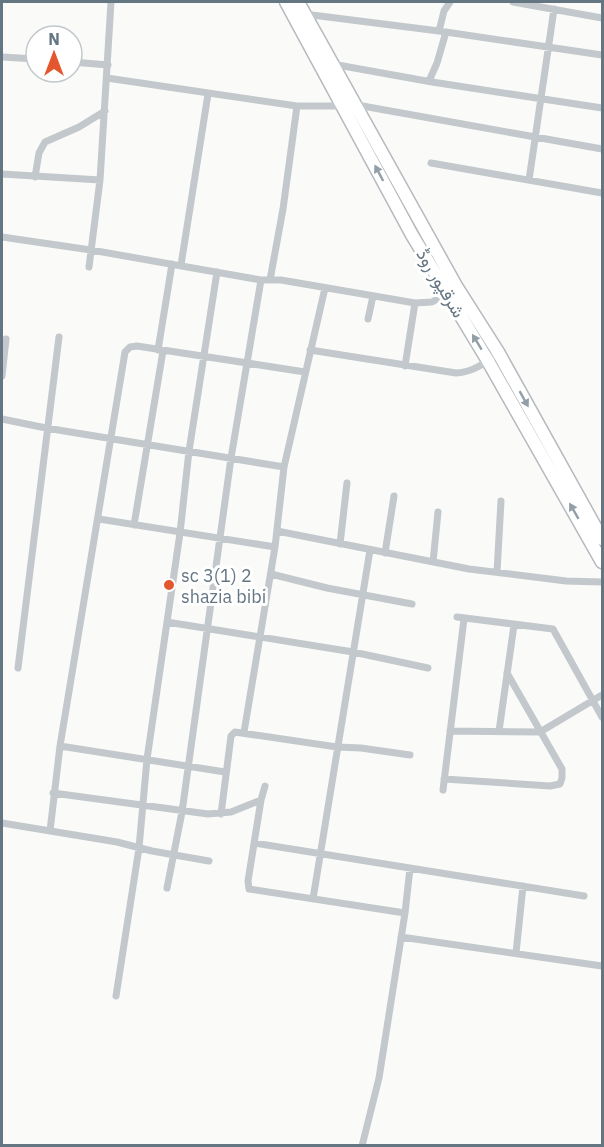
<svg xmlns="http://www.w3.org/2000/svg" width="604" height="1147" viewBox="0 0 604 1147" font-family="'IBM Plex Sans',Vazirmatn,sans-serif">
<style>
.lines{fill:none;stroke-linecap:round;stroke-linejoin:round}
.primary-casing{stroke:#b5babe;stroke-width:15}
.minor{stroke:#c3c8cc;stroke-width:7}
.primary{stroke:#fff;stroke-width:12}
.oneway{fill:#939fa8}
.poi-dot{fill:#e4572e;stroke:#fff;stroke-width:2}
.labels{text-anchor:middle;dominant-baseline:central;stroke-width:6;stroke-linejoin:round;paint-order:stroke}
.street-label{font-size:18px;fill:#657683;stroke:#fff}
.poi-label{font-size:18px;fill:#657683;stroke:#fff;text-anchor:start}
</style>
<rect width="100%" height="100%" fill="#fafaf8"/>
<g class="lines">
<defs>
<path id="primary" d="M 286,2 L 412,235 L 488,361 L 602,562
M 298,2 L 456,286 L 498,352 L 602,539"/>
</defs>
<use href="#primary" class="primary-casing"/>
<path class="minor" d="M 513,2 L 602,18
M 304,14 L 439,31 L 602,55
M 439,31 L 444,11 L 450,2
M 2,57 L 36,59
M 72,62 L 108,65
M 332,64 L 432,82 L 602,108
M 107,78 L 297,106 L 342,106
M 429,81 L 437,63 L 446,32
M 357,105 L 602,149
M 431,163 L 602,193
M 2,174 L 100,180
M 35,177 L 39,153 L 45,142 L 79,127 L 105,111
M 529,180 L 554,9
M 2,237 L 91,250 L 261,280 L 281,280 L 415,303 L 432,302 L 448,293
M 181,265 L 208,94
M 89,267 L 100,180 L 111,2
M 270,280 L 283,209 L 297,106
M 368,319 L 373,296
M 158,350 L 172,264
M 310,350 L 456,373 C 474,372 485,363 498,352
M 405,366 L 415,303
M 2,376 L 6,339
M 2,419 L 46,428 L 284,467
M 99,519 L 275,547
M 134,525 L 163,351
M 277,531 L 469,569 L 566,581 L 602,582
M 340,544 L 347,483
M 385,553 L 394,496
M 433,562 L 438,512
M 497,572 L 501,501
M 271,574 L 327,588 L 412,604
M 457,617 L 553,629 L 602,717
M 167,622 L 353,652 L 428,668
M 18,668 L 59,337
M 450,731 L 540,732 L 602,695
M 499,731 L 514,625
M 244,732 L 275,547 L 284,467 L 325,288
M 60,746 L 225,772
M 444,779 L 550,786 L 560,784 L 562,778 L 562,769 L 507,673
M 265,786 L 261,800 L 248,881 L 249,889 L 405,913
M 443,790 L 464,619
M 53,793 L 208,814 L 231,812 L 261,800
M 221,814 L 231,736 L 235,732 L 337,747 L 361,748 L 410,755
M 2,823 L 117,842 L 152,851 L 209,861
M 50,831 L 60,746 L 125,352 L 130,347 L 137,346 L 305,372
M 254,843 L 584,896
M 167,888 L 182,812 L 231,458 L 261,280
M 313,899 L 370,550
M 401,937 L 602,966
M 516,953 L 523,886
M 116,996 L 139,848 L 147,759 L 180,533 L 189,451 L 217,272
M 362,1146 L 379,1078 L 405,913 L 410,868"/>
<use href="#primary" class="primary"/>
</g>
<defs><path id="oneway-solid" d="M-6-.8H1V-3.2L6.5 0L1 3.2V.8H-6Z" transform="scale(1.5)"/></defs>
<g class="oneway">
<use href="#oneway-solid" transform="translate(379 173) rotate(-118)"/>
<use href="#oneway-solid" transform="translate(477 342) rotate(-121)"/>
<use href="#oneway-solid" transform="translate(524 399) rotate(61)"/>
<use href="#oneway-solid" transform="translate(574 511) rotate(-120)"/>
</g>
<circle class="poi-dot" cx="169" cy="585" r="6"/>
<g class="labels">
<g class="street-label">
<text transform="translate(441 283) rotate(59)">شرقپور روڈ</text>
</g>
<g class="poi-label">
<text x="181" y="575">sc 3(1) 2<tspan x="181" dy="21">shazia bibi</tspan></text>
</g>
</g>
<rect width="604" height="1147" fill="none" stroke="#657683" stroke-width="6"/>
<g transform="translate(54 54)"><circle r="28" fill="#ffffff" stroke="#c1c8cd" stroke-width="1.5"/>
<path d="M0-4.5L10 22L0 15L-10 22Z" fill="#e4572e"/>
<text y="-9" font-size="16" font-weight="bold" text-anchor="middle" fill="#657683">N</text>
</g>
</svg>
